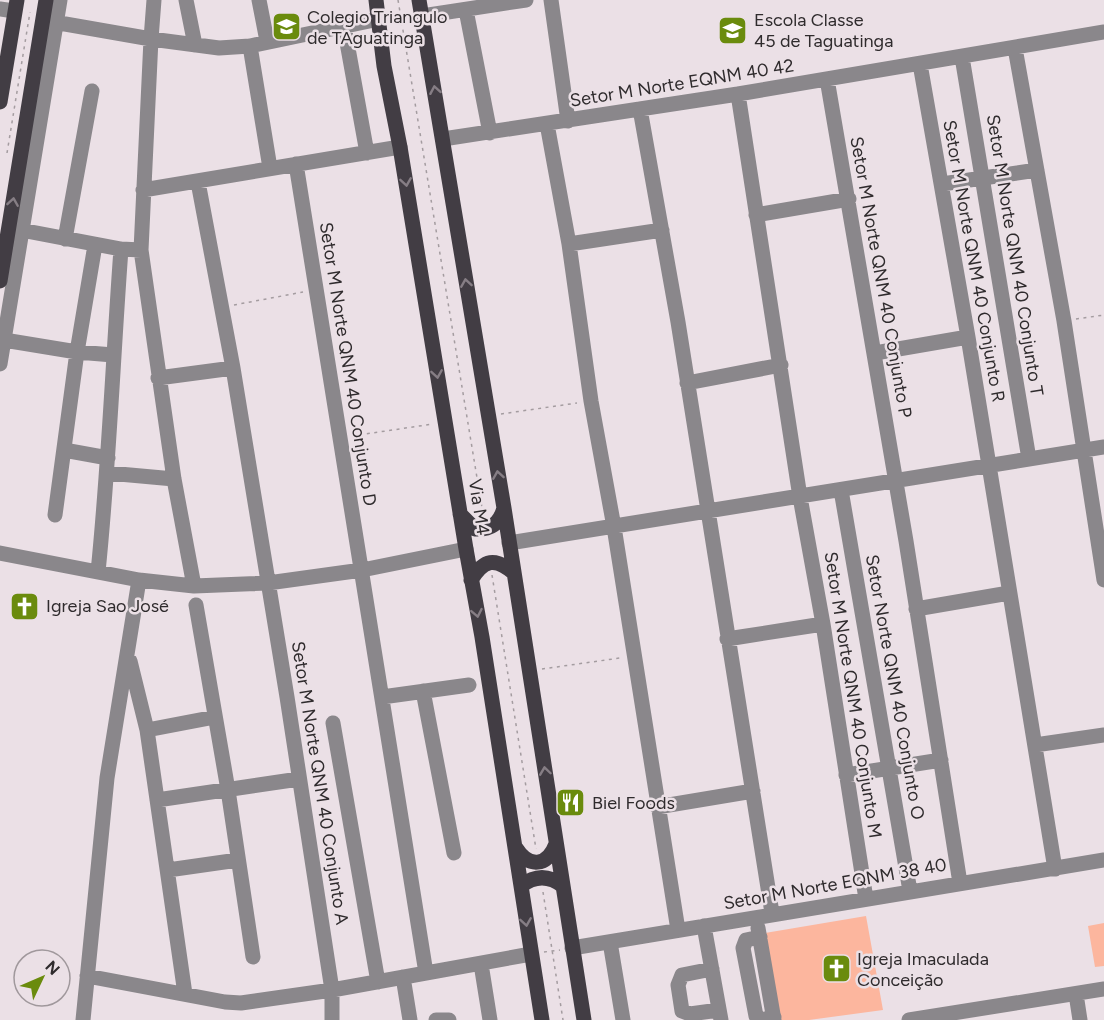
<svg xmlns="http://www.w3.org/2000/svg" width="1104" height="1020" viewBox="0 0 1104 1020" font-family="Figtree,sans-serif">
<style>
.green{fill:#fcb69e}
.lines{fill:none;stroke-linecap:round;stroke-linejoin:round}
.path{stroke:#a49ca0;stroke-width:1.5;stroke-dasharray:3 4.5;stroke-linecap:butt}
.minor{stroke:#8a878b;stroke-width:15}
.major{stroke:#423d44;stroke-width:15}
.oneway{stroke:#867e85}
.labels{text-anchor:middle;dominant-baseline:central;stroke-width:5;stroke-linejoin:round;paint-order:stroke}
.poi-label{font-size:18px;fill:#2f2b2d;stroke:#ebe0e6;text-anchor:start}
.street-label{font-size:18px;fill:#2f2b2d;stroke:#ebe0e6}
</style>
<rect width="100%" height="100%" fill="#ebe0e6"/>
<path class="green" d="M 866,916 L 883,1010 L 809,1020 L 779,1020 L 765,933 Z
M 1104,923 L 1104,966 L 1095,967 L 1088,926 Z"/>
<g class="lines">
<path class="path" d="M 398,0 L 483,514
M 7,153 L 30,12
M 234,305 L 303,292
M 1076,319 L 1104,315
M 501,414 L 577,403
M 352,436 L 433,424
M 492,575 L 536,849
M 542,669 L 620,658
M 543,892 L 563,1020
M 544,952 L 560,950"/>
<path class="minor" d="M 186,0 L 195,45
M 259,0 L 267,41
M 551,0 L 568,121
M 0,9 L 14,11
M 466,10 L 490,133
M 422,16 L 526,0
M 48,21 L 151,39 L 219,48 L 250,46 L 379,19
M 344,26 L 367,153
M 250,46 L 270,168
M 1015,48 L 1064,321 L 1104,580
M 962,57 L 1029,459
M 920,64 L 968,337 L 1055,869
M 827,79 L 906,541 L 960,883
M 738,94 L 800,497 L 823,624 L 866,899
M 640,109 L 678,322 L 772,913
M 547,124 L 569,244 L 591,401 L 614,527 L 678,930
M 443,139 L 738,94 L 1104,32
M 296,164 L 426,973
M 198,182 L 233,368 L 287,697 L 332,990 L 332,1020
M 942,184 L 1037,170
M 143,190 L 400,147
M 756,215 L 849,199
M 21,230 L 121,249 L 141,250 L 151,39 L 154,0
M 65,239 L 92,91
M 569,244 L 662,230
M 141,250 L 174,479 L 194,586
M 4,340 L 77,352 L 113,355
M 875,353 L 968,337
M 0,364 L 60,0
M 158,378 L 233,368
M 687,383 L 781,365
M 64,450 L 108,458
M 108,473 L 174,479
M 841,490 L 910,891
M 55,515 L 77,352 L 95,245
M 509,543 L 1104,447
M 0,553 L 139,580 L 194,586 L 268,583 L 362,570 L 466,549
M 98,572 C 109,465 113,357 121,249
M 196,605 L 228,790 L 253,957
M 916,609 L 1009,593
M 727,639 L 823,624
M 130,661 L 147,730 L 185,994
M 423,691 L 454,853
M 382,697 L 469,685
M 333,723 L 378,982
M 147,730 L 215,717
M 1035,745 L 1104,735
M 846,775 L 941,760
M 157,800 L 299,779
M 657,807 L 753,791
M 168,870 L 238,860
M 704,926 L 721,1020
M 758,928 L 774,1020
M 760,937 L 746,940 L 743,948 L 756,1016 L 760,1020 L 774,1017
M 610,942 L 623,1020
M 572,948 L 1104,860
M 481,964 L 490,1020
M 712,969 L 682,975 L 678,985 L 682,1011 L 690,1014 L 719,1010
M 87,976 L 225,1002 L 241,1003 L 332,990 L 531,954
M 403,977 L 410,1020
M 1076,994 L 1080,1020
M 83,1020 L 107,778 L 139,580
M 436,1020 L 449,1020
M 909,1020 L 1104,989"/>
<path class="major" d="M 376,0 L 384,66 L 400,147 L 466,549 L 482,637 L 542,1020
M 419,0 L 504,508 L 584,1020
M 0,102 L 17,0
M 0,281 L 46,0
M 460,514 L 475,529 C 491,530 500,523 504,508
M 471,580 C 484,559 495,557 514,573
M 516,848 C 529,868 547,867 556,844
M 521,886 C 535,875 549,875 563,886"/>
</g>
<defs><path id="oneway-chevron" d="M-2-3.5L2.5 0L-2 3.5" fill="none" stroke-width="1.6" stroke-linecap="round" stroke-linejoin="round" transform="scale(1.5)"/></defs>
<g class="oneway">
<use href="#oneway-chevron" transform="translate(435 90) rotate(-100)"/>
<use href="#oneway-chevron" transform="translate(406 182) rotate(81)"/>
<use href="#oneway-chevron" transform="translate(13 202) rotate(-81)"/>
<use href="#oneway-chevron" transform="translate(466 283) rotate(-99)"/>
<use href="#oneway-chevron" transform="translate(437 374) rotate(81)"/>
<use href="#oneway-chevron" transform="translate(498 475) rotate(-99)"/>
<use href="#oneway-chevron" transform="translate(477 613) rotate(79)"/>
<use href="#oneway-chevron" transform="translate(545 771) rotate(-98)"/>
<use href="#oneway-chevron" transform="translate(526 922) rotate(81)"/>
</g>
<defs>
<symbol id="school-square" viewBox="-11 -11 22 22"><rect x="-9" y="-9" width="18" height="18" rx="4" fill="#6a8b0d" stroke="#ebe0e6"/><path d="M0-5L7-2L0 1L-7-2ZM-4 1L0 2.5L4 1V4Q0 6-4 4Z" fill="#fff"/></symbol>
<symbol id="church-square" viewBox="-11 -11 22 22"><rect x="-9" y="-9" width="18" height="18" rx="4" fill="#6a8b0d" stroke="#ebe0e6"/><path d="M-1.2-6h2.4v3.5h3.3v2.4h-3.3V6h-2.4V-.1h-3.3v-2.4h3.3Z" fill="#fff"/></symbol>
<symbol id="restaurant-square" viewBox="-11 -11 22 22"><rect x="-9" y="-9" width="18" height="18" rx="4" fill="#6a8b0d" stroke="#ebe0e6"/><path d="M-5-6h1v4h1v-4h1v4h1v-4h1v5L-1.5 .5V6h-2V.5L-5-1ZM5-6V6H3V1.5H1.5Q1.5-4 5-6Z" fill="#fff"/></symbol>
</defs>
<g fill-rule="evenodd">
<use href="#school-square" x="270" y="10" width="33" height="33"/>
<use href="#school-square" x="716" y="14" width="33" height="33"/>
<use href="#church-square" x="8" y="590" width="33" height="33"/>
<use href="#restaurant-square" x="554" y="786" width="33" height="33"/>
<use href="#church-square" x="820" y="952" width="33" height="33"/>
</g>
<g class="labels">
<g class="poi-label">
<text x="307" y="17">Colegio Triangulo<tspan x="307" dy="21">de TAguatinga</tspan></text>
<text x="754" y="20">Escola Classe<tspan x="754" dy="21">45 de Taguatinga</tspan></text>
<text x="46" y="606">Igreja Sao José</text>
<text x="592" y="803">Biel Foods</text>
<text x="857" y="959">Igreja Imaculada<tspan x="857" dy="21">Conceição</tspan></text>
</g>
<g class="street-label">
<text transform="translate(682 83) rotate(-9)">Setor M Norte EQNM 40 42</text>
<text transform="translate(1015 255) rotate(81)">Setor M Norte QNM 40 Conjunto T</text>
<text transform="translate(974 261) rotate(80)">Setor M Norte QNM 40 Conjunto R</text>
<text transform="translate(881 277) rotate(80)">Setor M Norte QNM 40 Conjunto P</text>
<text transform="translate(348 364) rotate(81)">Setor M Norte QNM 40 Conjunto D</text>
<text transform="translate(479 507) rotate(81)">Via M4</text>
<text transform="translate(895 687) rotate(80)">Setor Norte QNM 40 Conjunto O</text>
<text transform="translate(853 695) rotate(81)">Setor M Norte QNM 40 Conjunto M</text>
<text transform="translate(320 783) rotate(81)">Setor M Norte QNM 40 Conjunto A</text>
<text transform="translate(835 884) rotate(-10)">Setor M Norte EQNM 38 40</text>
</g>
</g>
<g transform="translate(42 978) rotate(46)"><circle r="28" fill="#ebe0e6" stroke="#a0989c" stroke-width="1.5"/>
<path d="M0-4.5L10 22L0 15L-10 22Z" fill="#6a8b0d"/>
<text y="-9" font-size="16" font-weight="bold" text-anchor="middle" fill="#2f2b2d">N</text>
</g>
</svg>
